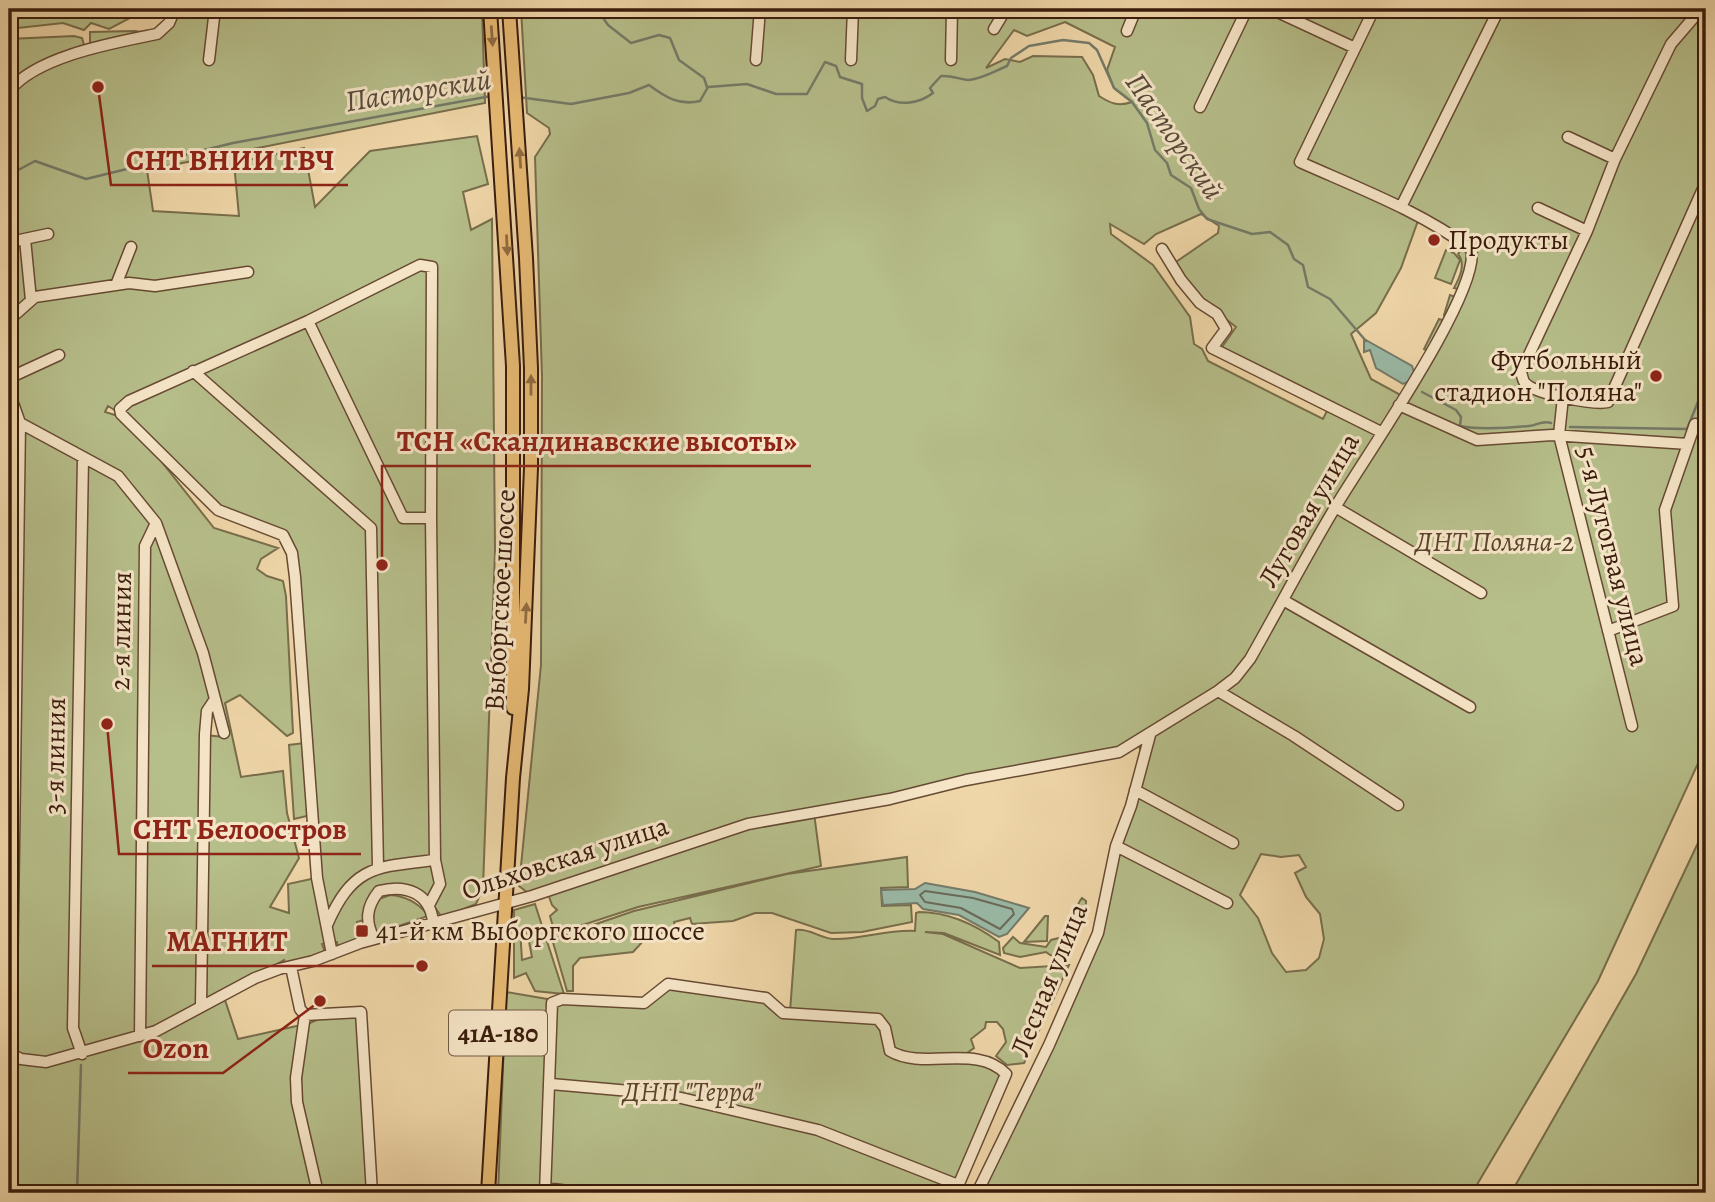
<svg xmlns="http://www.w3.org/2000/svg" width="1715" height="1202" viewBox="0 0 1715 1202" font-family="Alegreya,serif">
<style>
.green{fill:#b6be8a;stroke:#786d4b;stroke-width:2;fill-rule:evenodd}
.water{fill:#9ab9a6;stroke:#747a68;stroke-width:2}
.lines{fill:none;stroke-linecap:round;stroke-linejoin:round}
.shore{stroke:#6a6a59;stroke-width:2}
.stream{stroke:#747a68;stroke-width:2.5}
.minor-casing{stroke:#674a33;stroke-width:13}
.major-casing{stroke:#3a1c0c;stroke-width:16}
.minor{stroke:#f5e4c6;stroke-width:10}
.major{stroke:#e8bb74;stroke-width:12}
.oneway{fill:#916c40}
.poi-dot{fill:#8f2418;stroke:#f5e4c6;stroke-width:2.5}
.labels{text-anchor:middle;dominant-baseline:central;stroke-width:6;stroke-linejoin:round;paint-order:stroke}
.shield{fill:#f5e4c6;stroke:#725844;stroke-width:2}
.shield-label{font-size:26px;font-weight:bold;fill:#3a1c0c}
.poi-label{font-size:28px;fill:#3a1c0c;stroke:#f5e4c6;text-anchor:start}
.street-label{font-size:28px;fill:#3a1c0c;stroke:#f5e4c6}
.park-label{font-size:28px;font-style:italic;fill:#59442c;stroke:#f5e4c6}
.water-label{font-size:30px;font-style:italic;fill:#574b3a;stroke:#f5e4c6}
.leader{fill:none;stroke:#8f2418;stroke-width:2.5}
.callout-dot{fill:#8f2418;stroke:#f5e4c6;stroke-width:2.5}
.callout-label{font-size:30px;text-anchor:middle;font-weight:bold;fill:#8f2418;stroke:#f5e4c6;stroke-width:6;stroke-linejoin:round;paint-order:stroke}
</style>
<rect width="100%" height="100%" fill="#efd6a8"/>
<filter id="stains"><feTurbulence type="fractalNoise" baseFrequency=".00286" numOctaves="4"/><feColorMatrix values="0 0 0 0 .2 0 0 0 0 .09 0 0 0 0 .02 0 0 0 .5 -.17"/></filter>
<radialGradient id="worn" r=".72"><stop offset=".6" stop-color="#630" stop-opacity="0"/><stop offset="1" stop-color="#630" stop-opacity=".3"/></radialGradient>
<path class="green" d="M 9,9 L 147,9 L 109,29 L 91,23 L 84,30 L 63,23 L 9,29 Z
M 175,9 L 482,9 L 485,103 L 147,170 L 153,211 L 239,216 L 234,163 L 304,148 L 315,207 L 370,151 L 477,136 L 488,184 L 463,192 L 471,230 L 492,219 L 495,551 L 483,888 L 476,904 L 446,916 L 441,916 L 429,899 L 378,889 L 367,919 L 357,922 L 358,933 L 369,932 L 369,936 L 338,948 L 337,942 L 322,944 L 325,952 L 285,964 L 284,960 L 279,963 L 281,967 L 223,994 L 238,1039 L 310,1023 L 332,1013 L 361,1012 L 373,1193 L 9,1193 L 9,39 L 74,36 L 82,38 L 86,52 L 155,34 ZM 108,406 L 121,414 L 218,510 L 288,542 L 305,743 L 289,745 L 294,819 L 311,815 L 316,878 L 288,884 L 289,913 L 270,907 L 299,858 L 287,813 L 283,771 L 241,777 L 225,703 L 240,695 L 287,736 L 293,733 L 286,596 L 283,581 L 267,576 L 257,569 L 261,559 L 278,548 L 214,528 L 146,442 L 118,416 L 105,412 ZM 218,707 L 225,737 L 205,735 L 207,711 Z
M 521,9 L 1706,9 L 1706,746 L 1598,981 L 1472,1193 L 977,1193 L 1088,958 L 1143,762 L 1138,741 L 1121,751 L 814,813 L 821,866 L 638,907 L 555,934 L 550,916 L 557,910 L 552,905 L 547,891 L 532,896 L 519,886 L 541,665 L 542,376 L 535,157 L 550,134 L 549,128 L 527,113 ZM 1065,22 L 1115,47 L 1107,70 L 1114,88 L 1132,102 C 1118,107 1110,103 1099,96 L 1093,75 L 1082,57 L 1033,56 L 1020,62 L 1005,59 L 986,68 L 1014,30 L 1027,36 ZM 1201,214 L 1219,226 L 1218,233 L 1173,264 L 1200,299 L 1236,327 L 1220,350 L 1330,405 L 1323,419 L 1208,361 L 1202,349 L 1194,344 L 1190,317 L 1153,265 L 1111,234 L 1110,224 L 1144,244 L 1156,234 ZM 1419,218 L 1452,236 L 1450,243 L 1461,250 L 1458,254 C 1466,264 1460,277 1454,288 L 1462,290 L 1458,298 L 1450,295 L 1444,315 L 1450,317 L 1448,322 L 1439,319 L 1424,349 L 1430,352 L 1404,397 L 1371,379 L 1351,334 L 1376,313 L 1401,268 ZM 1261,854 L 1281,857 L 1299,855 L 1306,867 L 1295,873 L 1306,897 L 1320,914 L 1324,939 L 1319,958 L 1306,970 L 1286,972 L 1272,953 L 1258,918 L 1240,895 Z
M 135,31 L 146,33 L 90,44 L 90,32 Z
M 1446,250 L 1454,253 L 1460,260 L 1451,284 L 1435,278 Z
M 1706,826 L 1706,1193 L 1511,1193 L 1636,974 Z
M 907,857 L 908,887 L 881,888 L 882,906 L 911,905 L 912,922 L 862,932 L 831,933 L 772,913 L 755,913 L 733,921 L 692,924 L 690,918 L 674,922 L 675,928 L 645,939 L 633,952 L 580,958 L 573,966 L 573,991 L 567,991 L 552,939 L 634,911 L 787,874 Z
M 390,895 C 406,896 417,902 427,914 L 425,917 L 376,934 L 369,913 L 373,901 Z
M 1082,898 L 1086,901 C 1086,919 1071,973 1046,952 L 1020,957 L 1004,953 L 1003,948 L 1013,937 L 1020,943 L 1046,947 L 1051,940 L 1067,936 C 1076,924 1073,908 1082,898 Z
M 535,904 L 564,994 L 535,991 L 526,973 L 514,978 L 514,910 ZM 526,926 L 532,957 L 522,960 L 520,929 Z
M 919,912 C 949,912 976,925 999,942 L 1000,955 L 944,933 L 925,932 L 943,934 L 1020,968 L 1069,965 L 1024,1063 L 1007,1065 L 996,1056 L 1006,1042 L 1003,1029 L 997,1022 L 986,1022 L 985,1028 L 971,1039 L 974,1048 L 964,1055 L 1006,1074 L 955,1193 L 498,1193 L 506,992 L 559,1001 L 644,1003 L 668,984 L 766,998 L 790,1012 L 796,930 C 809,928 820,938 833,939 C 861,940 888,929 915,931 L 916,913 Z
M 1045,916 L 1048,916 L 1047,941 L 1024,942 Z"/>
<path class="water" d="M 1364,339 L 1412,366 L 1414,372 L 1408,382 L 1403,384 L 1376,368 L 1370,350 L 1364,352 Z
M 925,883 L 975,892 L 1029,908 L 1007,934 L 999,937 L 959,915 L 923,909 L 917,903 L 883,905 L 881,890 L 915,889 Z"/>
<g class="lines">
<path class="shore" d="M 925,891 L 973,898 L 1012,909 L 1014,914 L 1000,929 L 961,908 L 925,902 L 920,895 Z"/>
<path class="stream" d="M 597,9 L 608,25 L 631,43 L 659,35 L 670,38 L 679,60 L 704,78 L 707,87
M 518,97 L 571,104 L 629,93 L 649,85 C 665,97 679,106 700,101 L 708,87 L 747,84 L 776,94 L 807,94 L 825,62 L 836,66 L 840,77 L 862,84 L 862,98 L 867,111 L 875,106 L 878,99 L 885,97 C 900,107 920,103 933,93 L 930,88 L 941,76 C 952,75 961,80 969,80 C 982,79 995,71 1007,66 L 1011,58 L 1029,46 L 1063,40 L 1089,43 L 1097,50 L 1114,88 L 1132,102 L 1147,123 L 1155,150 L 1167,163 L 1171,175 L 1191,188 L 1199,209 L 1207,219 L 1252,234 L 1270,232 L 1288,245 L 1294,259 L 1303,265 L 1308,287 L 1330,299 L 1366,341
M 9,175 L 35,161 L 86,179 L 233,143 L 491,96
M 1422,392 L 1456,410 L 1461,417 L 1460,426 C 1480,430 1508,428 1529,426 C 1538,425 1542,420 1551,423
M 1570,427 L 1687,429 L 1706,382
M 77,1193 L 81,1065"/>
<defs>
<path id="minor" d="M 1271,9 L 1355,48
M 1701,9 L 1671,44 L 1615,159 L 1587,231 L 1521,372 C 1522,375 1523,381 1525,383 C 1534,394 1594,405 1608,402 L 1706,182
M 670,10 L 670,9
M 994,29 L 1006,9
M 1127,31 L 1136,9
M 209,60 L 215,9
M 756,60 L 760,9
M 851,60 L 853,9
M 951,60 L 952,9
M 9,91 C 37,56 113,43 157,34 L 169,23 L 175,9
M 1200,107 L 1247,9
M 1568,137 L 1615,159
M 1401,207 L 1499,9
M 1538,208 L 1587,231
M 25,239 L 31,300
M 15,241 L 48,234
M 1162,249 L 1181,280 L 1200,303 L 1217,314 L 1226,329 L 1212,348 L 1381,432
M 116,285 L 131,247
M 9,320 L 35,297 L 129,283 L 155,286 L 248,272
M 308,321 L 403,518 L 431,518
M 193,371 L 371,528 L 378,867
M 9,378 L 59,355
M 9,392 L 20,423 L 11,1054
M 1563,397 L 1559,435 L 1632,726
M 1399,405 L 1477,440 L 1552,435 L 1688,444
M 20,423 L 118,476 L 156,523 L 203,653 L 215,699 L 207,711 L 205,734 L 201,1006
M 1335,507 L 1481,593
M 1283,600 L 1470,707
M 1608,631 L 1673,606 L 1665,510 L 1695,424
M 1218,691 L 1294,736 L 1398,805
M 215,699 L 224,733
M 1135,790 L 1233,843
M 1116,846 L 1227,903
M 327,925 C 353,865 376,867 435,860
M 374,939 C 365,921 366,907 379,891 C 406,884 430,893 433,922
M 332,954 L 317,878 L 295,577 L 292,553 L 283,535 L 218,510 L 121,414 L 120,409 L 129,401 L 308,321 L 420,265 L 432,267 L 431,518 L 435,860 L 440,884 L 429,905
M 291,967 L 300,1009 L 305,1015 L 296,1078 L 297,1102 L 318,1193
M 305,1015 L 361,1012 L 372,1193
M 140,1036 L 145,546 L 156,523
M 9,1053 L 21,1059 L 46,1062 L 156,1031 L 255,978 L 279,969 L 313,961 L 360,943 L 532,896 L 748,824 L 890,799 L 966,780 L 1119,752 L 1218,691 L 1235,678 L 1250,659 C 1279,608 1306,556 1336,506 C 1361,463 1483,289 1471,249 C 1420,211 1358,188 1300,162 L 1374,9
M 82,1054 L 73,1028 L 83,458
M 551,1084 L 664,1094 L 818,1130 L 958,1185
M 545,1188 L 584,1193
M 545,1193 L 552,1003 L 562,999 L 644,1003 L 668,984 L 766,998 L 783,1013 L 878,1019 L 885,1028 L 890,1051 C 924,1071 977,1043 1006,1074 L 955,1193
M 977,1193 L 1049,1045 L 1098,933 L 1116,846 L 1131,806 L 1150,735"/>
<path id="major" d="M 490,9 L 513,366 L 513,708
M 488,1193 L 513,778 L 522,689 L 531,468 L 531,368 L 526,258 L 509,9"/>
</defs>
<use href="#minor" class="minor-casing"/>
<use href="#major" class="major-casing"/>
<use href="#minor" class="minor"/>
<use href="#major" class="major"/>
</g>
<defs><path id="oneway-solid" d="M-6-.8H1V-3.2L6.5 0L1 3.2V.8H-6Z" transform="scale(1.75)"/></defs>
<g class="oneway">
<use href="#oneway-solid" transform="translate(492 36) rotate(86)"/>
<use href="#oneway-solid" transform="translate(520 158) rotate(-94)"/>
<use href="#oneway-solid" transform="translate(507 245) rotate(87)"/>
<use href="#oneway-solid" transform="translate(531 385) rotate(-90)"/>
<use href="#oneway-solid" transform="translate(526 613) rotate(-87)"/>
</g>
<g class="poi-dot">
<circle cx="1434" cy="240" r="7"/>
<circle cx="1656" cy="376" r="7"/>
<rect x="355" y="924" width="14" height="14" rx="3.5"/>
</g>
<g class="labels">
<rect class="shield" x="449" y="1010.5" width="98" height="45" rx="5"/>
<g class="shield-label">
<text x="498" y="1033">41А-180</text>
</g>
<g class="poi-label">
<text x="1448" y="240">Продукты</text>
<text x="1642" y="360" text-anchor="end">Футбольный<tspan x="1642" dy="32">стадион "Поляна"</tspan></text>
<text x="376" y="931">41-й км Выборгского шоссе</text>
</g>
<g class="street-label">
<text transform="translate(1309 510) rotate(-60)">Луговая улица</text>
<text transform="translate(1613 556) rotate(76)">5-я Лугогвая улица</text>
<text transform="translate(500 600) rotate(-87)">Выборгское шоссе</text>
<text transform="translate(121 631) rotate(-89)">2-я линия</text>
<text transform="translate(55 756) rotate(-89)">3-я линия</text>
<text transform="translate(565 858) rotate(-18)">Ольховская улица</text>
<text transform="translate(1049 980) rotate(-68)">Лесная улица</text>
</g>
<g class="park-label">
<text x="1495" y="542">ДНТ Поляна-2</text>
<text x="692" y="1092">ДНП "Терра"</text>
</g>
<g class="water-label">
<text transform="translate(418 90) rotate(-9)">Пасторский</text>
<text transform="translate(1175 136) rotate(55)">Пасторский</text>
</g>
</g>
<path class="leader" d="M98 87L111 185H348M382 565L382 466H811M107 724L119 854H361M422 966L302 966H152M320 1001L223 1073H128"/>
<g class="callout-dot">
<circle cx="98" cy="87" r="7"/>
<circle cx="382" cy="565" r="7"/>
<circle cx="107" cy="724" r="7"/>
<circle cx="422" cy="966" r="7"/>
<circle cx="320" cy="1001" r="7"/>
</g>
<g class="callout-label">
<text x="230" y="170">СНТ ВНИИ ТВЧ</text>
<text x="597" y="451">ТСН «Скандинавские высоты»</text>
<text x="240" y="839">СНТ Белоостров</text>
<text x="227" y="951">МАГНИТ</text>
<text x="176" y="1058">Ozon</text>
</g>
<rect width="1715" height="1202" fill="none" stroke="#efd6a8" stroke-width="35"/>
<rect x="10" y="10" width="1694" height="1181" fill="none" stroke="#3a1c0c" stroke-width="3.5"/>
<rect x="18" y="18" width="1680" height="1167" fill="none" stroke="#3a1c0c" stroke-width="2"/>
<rect width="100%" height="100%" filter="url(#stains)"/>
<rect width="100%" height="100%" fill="url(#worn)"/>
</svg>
